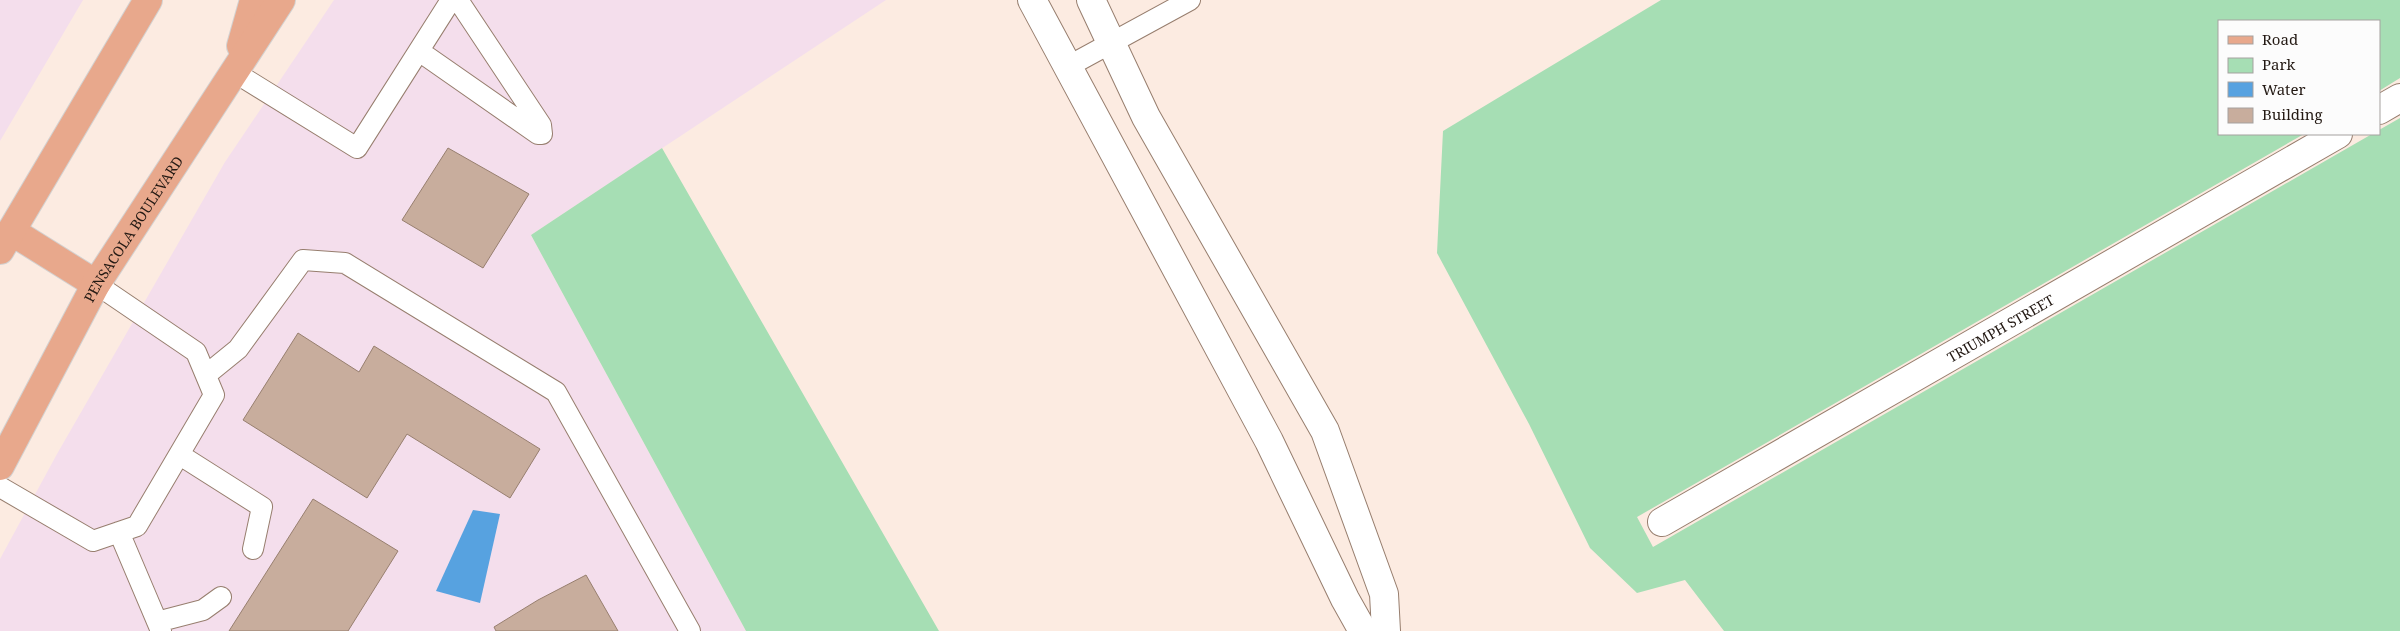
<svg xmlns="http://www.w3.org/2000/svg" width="2400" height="631" viewBox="0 0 2400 631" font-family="'Noto Serif',serif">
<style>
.commercial{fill:#f4deec}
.green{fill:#a6deb4}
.water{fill:#57a2e0}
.building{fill:#c8ad9d;stroke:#977f6f}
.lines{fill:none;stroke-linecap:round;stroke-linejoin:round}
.service-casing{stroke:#977e6e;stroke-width:22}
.minor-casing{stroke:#977e6e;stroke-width:30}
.primary-casing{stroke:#d3d1d0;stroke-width:30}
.service{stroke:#fff;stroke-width:20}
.minor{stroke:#fff;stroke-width:28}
.primary{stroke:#e8a88c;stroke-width:28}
.labels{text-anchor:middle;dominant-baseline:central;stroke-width:4;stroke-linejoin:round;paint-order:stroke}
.street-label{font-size:14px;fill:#231913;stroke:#fcfcfc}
</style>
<rect width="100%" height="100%" fill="#fcebe1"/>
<path class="commercial" d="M 0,0 L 83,0 L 0,141 Z
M 334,0 L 886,0 L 531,235 L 746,631 L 0,631 L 0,559 L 57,454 L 225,162 Z"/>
<path class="green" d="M 1661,0 L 2400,0 L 2400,78 L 2379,91 L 2379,21 L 2219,21 L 2219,134 L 2304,134 L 1637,517 L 1653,547 L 2372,134 L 2379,134 L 2379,130 L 2400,118 L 2400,631 L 1724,631 L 1685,580 L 1637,593 L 1590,548 L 1529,424 L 1437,253 L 1443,131 Z
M 662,148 L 939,631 L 746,631 L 531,235 Z"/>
<path class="water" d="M 473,510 L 500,514 L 480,603 L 436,591 Z"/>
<path class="building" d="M 448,148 L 529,194 L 483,268 L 402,220 Z
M 298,333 L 359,372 L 374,346 L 540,449 L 510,498 L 407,434 L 367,498 L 243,420 Z
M 313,499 L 398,551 L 348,631 L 229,631 Z
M 586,575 L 618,631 L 496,631 L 494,627 L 538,600 Z"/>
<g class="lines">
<defs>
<path id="service" d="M 419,51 L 538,134 L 542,134 L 541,125 L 458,0
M 1067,67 L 1190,0
M 234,72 L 357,148 L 451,0
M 206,375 L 238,349 L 303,260 L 345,263 L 556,392 L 690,631
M 180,455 L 262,507 L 253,549
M 0,487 L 93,541 L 137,526 L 214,395 L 196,352 L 96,284
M 119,532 L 161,631
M 157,622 L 203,610 L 221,597"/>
<g id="minor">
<path d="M 1032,0 L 1269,441 L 1345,599 L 1363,631"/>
<path d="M 1091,0 L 1146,117 L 1325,431 L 1384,594 L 1386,631"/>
<path d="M 2379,110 L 2400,98"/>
<path id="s1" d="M 1662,522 L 2338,134"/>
</g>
<g id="primary">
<path d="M 241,46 L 254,0"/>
<path d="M 11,231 L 96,284"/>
<path d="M 0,250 L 148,0"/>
<path id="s2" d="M 0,466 L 96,284 L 281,0"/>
</g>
</defs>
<use href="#service" class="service-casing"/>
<use href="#minor" class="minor-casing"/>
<use href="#primary" class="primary-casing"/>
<use href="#service" class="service"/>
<use href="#minor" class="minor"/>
<use href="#primary" class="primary"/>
</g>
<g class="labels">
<g class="street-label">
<text stroke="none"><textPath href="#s2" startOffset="272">PENSACOLA BOULEVARD</textPath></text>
<text stroke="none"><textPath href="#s1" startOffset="390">TRIUMPH STREET</textPath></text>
</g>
</g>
<rect x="2218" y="20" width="162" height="115" fill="#fcfcfc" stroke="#a5a19f"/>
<rect x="2228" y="36" width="25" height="8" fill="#e8a88c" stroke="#a5a19f"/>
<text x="2262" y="45" font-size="15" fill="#231913">Road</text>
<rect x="2228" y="58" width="25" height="15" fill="#a6deb4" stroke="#a5a19f"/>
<text x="2262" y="70" font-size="15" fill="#231913">Park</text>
<rect x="2228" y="82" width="25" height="15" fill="#57a2e0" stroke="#a5a19f"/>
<text x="2262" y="95" font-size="15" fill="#231913">Water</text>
<rect x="2228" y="108" width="25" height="15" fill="#c8ad9d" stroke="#a5a19f"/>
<text x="2262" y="120" font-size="15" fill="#231913">Building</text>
</svg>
